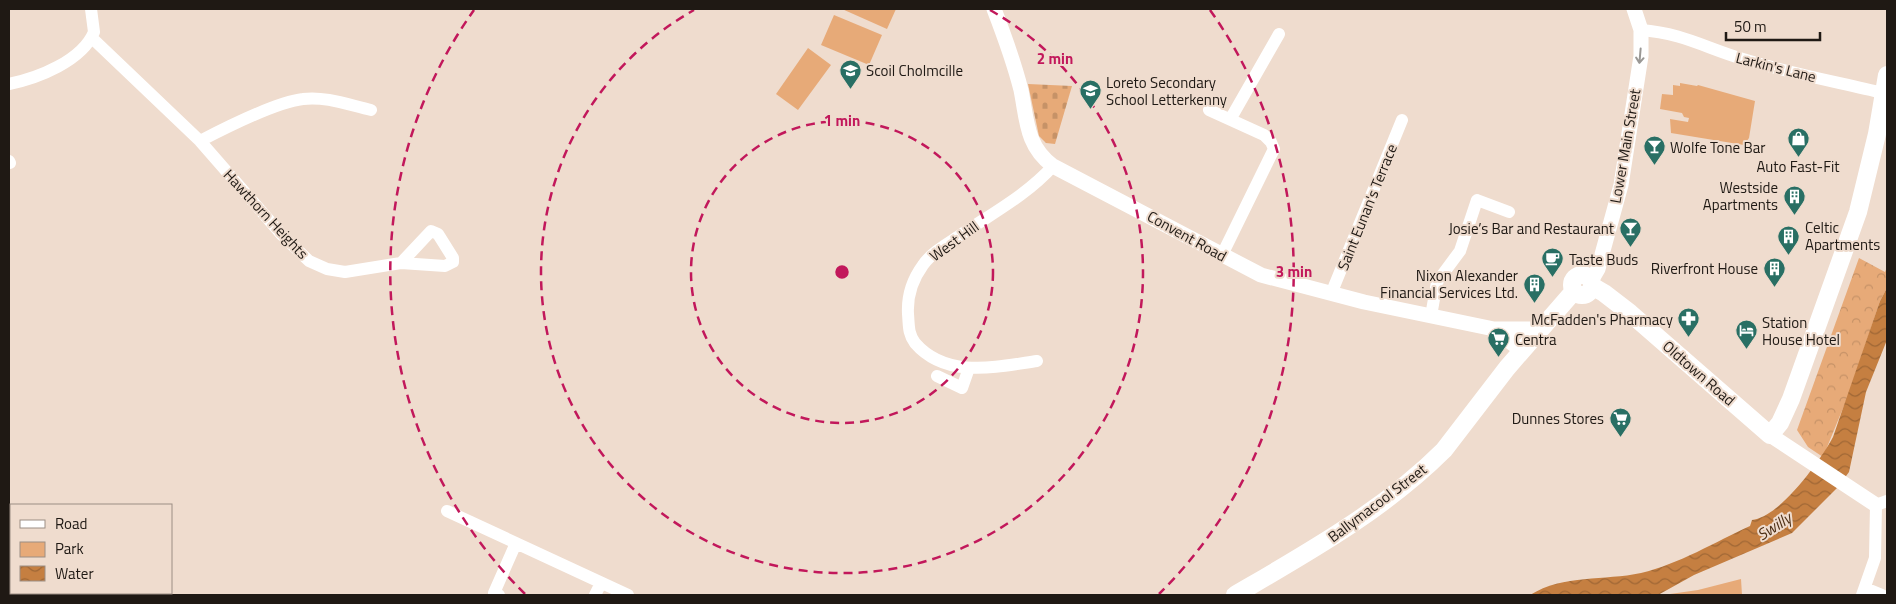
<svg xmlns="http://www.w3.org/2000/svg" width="1896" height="604" viewBox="0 0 1896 604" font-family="'Titillium Web',sans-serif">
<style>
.green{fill:#e7aa78}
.forest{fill:url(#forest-crowns)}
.cemetery{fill:url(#cemetery-stones)}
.water{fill:url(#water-waves)}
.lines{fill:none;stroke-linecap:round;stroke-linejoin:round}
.minor{stroke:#fff;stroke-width:12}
.tertiary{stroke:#fff;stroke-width:15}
.secondary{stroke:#fff;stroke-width:18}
.oneway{stroke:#9a9895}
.ring{fill:none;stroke:#c2185b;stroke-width:2.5;stroke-dasharray:9 6}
.labels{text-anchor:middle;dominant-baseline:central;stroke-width:4;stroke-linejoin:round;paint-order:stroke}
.street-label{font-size:15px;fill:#1f1914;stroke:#efdcce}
.poi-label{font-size:15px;fill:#1f1914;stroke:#efdcce;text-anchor:start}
.water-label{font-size:16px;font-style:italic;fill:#4d2f15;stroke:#efdcce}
.centre{fill:#c2185b;stroke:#efdcce;stroke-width:2.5}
.ring-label{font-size:15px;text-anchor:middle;font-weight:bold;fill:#c2185b;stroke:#efdcce;stroke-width:4;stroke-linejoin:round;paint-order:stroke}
</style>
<defs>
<pattern id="forest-crowns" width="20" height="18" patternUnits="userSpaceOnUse" patternTransform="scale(1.25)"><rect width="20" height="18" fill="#e7aa78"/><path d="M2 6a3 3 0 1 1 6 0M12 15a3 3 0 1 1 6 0" fill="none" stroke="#c69267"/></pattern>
<pattern id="cemetery-stones" width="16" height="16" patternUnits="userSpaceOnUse" patternTransform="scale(1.25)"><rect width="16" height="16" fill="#e7aa78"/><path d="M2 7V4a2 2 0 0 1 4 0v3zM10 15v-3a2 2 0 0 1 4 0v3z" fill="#c69267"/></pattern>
<pattern id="water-waves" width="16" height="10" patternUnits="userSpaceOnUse" patternTransform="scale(1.25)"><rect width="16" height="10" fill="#c57f41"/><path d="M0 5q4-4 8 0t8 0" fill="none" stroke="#9f6735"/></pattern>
</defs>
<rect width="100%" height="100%" fill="#efdcce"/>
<path class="green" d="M 842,9 L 896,9 L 887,29 Z
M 834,15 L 882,35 L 869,65 L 821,45 Z
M 808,48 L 831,65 L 798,110 L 776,94 Z
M 1680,83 L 1697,86 L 1698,85 L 1755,101 L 1749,138 L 1744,145 L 1671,133 L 1670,119 L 1688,122 L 1689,118 L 1684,117 L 1682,113 L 1660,109 L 1662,94 L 1673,95 L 1673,85 L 1680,86 Z
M 1741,579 L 1742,595 L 1663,595 L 1698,590 Z"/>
<path class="forest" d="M 1859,258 L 1885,272 L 1887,267 L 1887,288 L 1880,301 L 1848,396 L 1823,457 L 1808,447 L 1797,430 Z"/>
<path class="cemetery" d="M 1028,84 L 1072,86 L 1055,144 L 1046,143 L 1039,136 Z"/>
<path class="water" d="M 1887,288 L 1887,340 L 1866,392 L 1849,472 L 1838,487 L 1792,533 L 1694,575 L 1658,595 L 1530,595 C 1564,574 1604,581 1641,573 C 1679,564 1715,542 1750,526 L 1752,520 C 1780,517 1820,461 1833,437 L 1880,301 Z"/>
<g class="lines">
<path class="minor" d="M 1641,30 C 1682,33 1706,48 1743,59 C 1789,73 1837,82 1883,93
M 92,38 L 200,141 L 282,235 L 309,261 L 327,269 L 345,272 L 401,263 L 445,266 L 453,262 L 453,258 L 438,234 L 431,231 L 401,263
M 9,84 C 38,78 82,61 94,32 L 91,9
M 1209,110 L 1264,135 L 1271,142 L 1274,149 L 1222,255
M 1231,118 L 1279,34
M 200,141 C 225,128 276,102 303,99 C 325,96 349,105 371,110
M 9,161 L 10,163
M 1331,294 L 1402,120
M 1431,316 L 1437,282 L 1460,251 L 1477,200 L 1509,212
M 1037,361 C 996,367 946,379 915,343 C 908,334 909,325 908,314 C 907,296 912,280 923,265 C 931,253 947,244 959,236 C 991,214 1027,195 1053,166
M 937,376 L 962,388 L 969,368
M 447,511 L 628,595
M 1865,588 L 1882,595
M 499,595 L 494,593 L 516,543
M 595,595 L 601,583
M 1862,595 L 1875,558 L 1876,505 L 1887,501"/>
<path class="tertiary" d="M 994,9 C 1004,35 1014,62 1021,90 C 1027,120 1026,146 1053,166 L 1261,275 L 1364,302 L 1494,329 L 1540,329
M 1591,281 L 1598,269 L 1621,185 L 1641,56 L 1641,30 L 1634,9
M 1494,329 L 1522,351
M 1770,435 L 1876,505"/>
<path class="secondary" d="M1572 285a10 10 0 1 1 20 0a10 10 0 1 1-20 0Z
M 1592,286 L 1604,293 L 1630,313 L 1770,435 L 1780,423 L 1791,399 L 1858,212 L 1877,134 L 1887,75
M 1235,595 C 1307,553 1384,510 1444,450 L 1507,368 L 1574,291"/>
</g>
<defs><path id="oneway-shaft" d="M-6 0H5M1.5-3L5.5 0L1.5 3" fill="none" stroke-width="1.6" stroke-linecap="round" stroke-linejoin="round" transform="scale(1.25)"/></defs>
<use class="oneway" href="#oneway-shaft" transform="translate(1640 56) rotate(95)"/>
<g class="ring">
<circle cx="842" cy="272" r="151"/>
<path d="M990 10A301 301 0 1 1 694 10"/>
<path d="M525 594A452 452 0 0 1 474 10M1210 10A452 452 0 0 1 1159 594"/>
</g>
<defs>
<symbol id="school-pin" viewBox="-11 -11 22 30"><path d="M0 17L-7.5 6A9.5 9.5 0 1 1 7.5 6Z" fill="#296f64" stroke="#efdcce"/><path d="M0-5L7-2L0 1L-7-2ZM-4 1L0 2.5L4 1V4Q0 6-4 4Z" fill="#fff"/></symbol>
<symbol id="shop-pin" viewBox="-11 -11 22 30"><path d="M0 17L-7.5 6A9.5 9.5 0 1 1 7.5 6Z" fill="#296f64" stroke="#efdcce"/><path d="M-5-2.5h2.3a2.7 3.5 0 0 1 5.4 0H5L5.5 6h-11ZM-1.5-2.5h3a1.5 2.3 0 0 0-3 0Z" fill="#fff"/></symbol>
<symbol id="bar-pin" viewBox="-11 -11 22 30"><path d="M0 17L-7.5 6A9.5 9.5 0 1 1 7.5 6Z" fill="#296f64" stroke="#efdcce"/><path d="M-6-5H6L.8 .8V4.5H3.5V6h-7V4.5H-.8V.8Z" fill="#fff"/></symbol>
<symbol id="building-pin" viewBox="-11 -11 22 30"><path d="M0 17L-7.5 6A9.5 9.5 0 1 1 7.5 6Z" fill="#296f64" stroke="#efdcce"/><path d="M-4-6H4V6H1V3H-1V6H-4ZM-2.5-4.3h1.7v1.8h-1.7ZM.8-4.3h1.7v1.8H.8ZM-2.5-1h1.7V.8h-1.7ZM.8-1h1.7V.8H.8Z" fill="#fff"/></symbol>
<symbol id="cafe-pin" viewBox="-11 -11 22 30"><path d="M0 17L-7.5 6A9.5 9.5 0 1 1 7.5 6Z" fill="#296f64" stroke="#efdcce"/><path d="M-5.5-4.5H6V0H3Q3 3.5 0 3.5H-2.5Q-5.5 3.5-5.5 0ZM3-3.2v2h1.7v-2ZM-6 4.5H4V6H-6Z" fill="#fff"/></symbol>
<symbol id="pharmacy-pin" viewBox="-11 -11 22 30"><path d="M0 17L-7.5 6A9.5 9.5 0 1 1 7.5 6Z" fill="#296f64" stroke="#efdcce"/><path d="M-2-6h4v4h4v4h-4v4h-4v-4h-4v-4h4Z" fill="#fff"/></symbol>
<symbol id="hotel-pin" viewBox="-11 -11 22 30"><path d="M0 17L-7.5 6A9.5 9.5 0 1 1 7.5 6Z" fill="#296f64" stroke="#efdcce"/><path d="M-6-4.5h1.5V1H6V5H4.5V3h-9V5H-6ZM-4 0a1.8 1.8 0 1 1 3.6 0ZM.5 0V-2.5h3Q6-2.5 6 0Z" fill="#fff"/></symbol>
<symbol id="supermarket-pin" viewBox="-11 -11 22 30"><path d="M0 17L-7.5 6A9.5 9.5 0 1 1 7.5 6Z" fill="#296f64" stroke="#efdcce"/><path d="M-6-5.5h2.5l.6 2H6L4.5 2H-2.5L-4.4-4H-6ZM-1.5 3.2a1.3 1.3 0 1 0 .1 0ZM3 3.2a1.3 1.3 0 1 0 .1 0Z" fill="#fff"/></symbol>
</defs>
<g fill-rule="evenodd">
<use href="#school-pin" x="838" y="58" width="25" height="34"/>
<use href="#school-pin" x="1078" y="78" width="25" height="34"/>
<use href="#shop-pin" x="1786" y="126" width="25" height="34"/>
<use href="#bar-pin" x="1642" y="134" width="25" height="34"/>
<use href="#building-pin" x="1782" y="184" width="25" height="34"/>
<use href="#bar-pin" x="1618" y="216" width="25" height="34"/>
<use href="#building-pin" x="1776" y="224" width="25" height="34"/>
<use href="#cafe-pin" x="1540" y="246" width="25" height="34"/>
<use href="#building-pin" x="1762" y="256" width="25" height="34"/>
<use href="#building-pin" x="1522" y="272" width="25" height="34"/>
<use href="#pharmacy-pin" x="1676" y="306" width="25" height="34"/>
<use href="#hotel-pin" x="1734" y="318" width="25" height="34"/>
<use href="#supermarket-pin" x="1486" y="326" width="25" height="34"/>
<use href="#supermarket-pin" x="1608" y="406" width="25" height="34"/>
</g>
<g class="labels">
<g class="street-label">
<text transform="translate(1776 67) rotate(14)">Larkin's Lane</text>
<text transform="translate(1625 146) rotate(-80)">Lower Main Street</text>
<text transform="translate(1367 207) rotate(-68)">Saint Eunan's Terrace</text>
<text transform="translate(266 214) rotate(47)">Hawthorn Heights</text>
<text transform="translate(1187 236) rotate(29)">Convent Road</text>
<text transform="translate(954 241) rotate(-36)">West Hill</text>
<text transform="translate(1699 373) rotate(41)">Oldtown Road</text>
<text transform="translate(1377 503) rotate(-37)">Ballymacool Street</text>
</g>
<g class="poi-label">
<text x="866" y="70">Scoil Cholmcille</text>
<text x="1106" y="82">Loreto Secondary<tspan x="1106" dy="17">School Letterkenny</tspan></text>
<text x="1670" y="147">Wolfe Tone Bar</text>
<text x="1798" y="166" text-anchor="middle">Auto Fast-Fit</text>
<text x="1778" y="187" text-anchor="end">Westside<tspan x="1778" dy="17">Apartments</tspan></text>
<text x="1805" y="227">Celtic<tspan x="1805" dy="17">Apartments</tspan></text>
<text x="1614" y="228" text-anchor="end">Josie’s Bar and Restaurant</text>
<text x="1569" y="259">Taste Buds</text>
<text x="1758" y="268" text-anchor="end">Riverfront House</text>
<text x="1518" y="275" text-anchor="end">Nixon Alexander<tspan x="1518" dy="17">Financial Services Ltd.</tspan></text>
<text x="1673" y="319" text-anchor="end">McFadden's Pharmacy</text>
<text x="1762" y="322">Station<tspan x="1762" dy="17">House Hotel</tspan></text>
<text x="1515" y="339">Centra</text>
<text x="1604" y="418" text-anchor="end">Dunnes Stores</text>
</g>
<g class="water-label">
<text transform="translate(1774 526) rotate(-33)">Swilly</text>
</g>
</g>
<circle cx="842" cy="272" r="8" class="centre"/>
<g class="ring-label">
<text x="1055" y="64">2 min</text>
<text x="842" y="126">1 min</text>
<text x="1294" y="277">3 min</text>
</g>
<rect width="1896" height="604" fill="none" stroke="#1f1914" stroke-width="20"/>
<rect x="10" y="504" width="162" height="90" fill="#efdcce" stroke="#9c8e84"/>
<rect x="20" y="520" width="25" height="8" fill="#ffffff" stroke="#9c8e84"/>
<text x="55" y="529" font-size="15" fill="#1f1914">Road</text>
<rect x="20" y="542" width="25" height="15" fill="#e7aa78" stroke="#9c8e84"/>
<text x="55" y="554" font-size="15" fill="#1f1914">Park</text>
<rect x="20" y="566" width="25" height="15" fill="url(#water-waves)" stroke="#9c8e84"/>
<text x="55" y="579" font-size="15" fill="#1f1914">Water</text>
<path d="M1726 32v8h94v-8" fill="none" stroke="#1f1914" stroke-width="2.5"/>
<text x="1734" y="32" font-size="15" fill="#1f1914" stroke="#efdcce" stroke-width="4" paint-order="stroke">50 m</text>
</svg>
